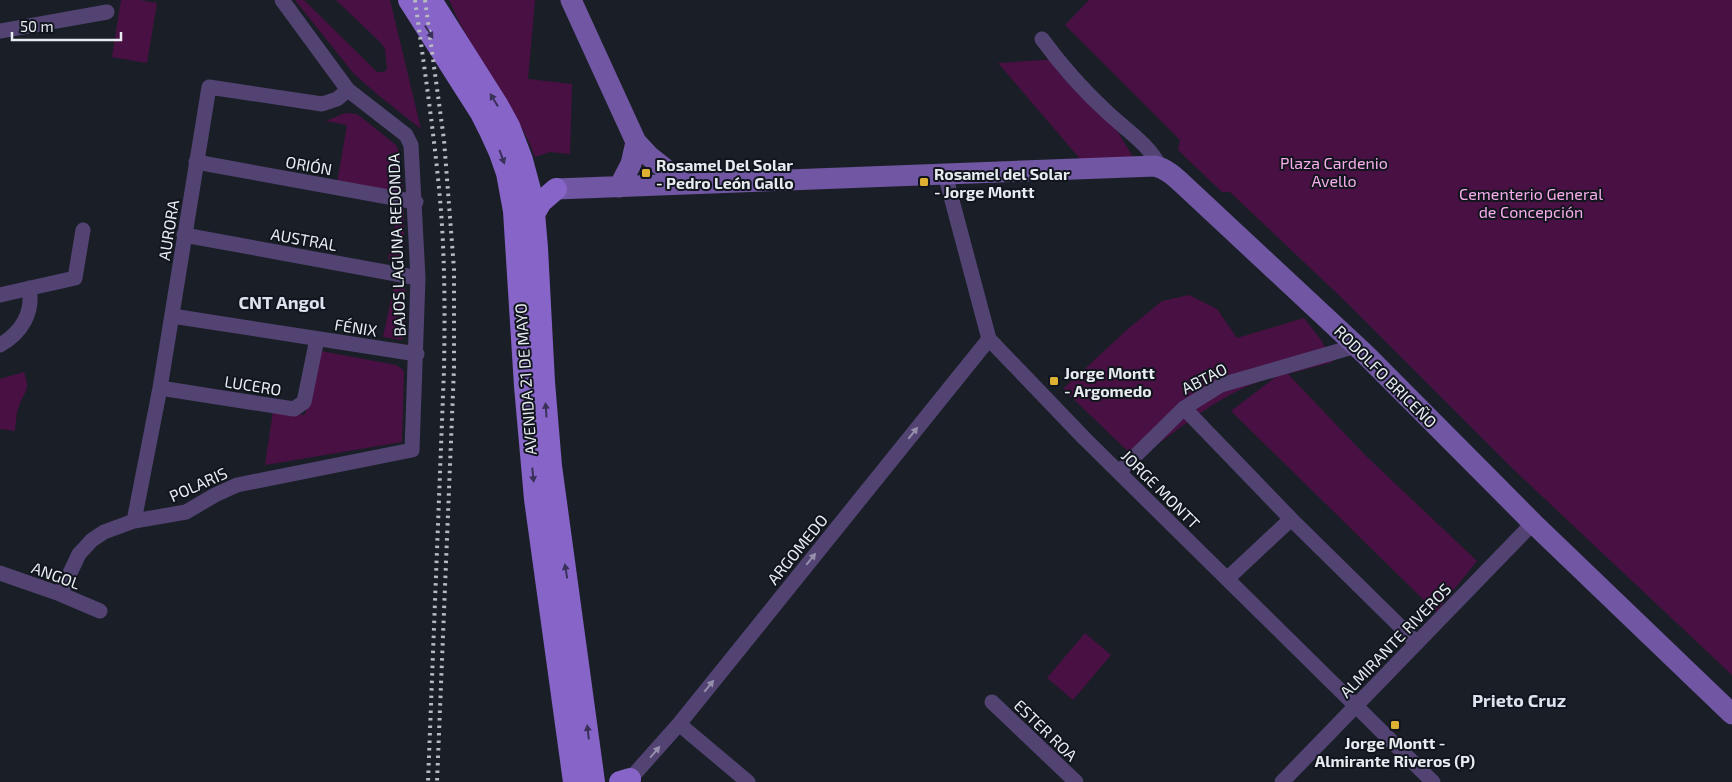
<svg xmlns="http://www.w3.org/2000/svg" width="1732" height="782" viewBox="0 0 1732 782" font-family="'Exo 2',sans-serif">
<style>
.green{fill:#491043}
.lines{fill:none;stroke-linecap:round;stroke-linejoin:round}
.street{stroke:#524373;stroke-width:15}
.secondary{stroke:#7056a3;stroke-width:21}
.primary{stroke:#8764c8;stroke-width:22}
.rail{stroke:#b7bbc1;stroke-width:4;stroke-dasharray:2.5 5;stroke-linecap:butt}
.oneway{fill:#3a3159}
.oneway2{fill:#968fac}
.poi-dot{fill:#deb133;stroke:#11151d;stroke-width:2}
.labels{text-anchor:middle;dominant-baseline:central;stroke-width:4;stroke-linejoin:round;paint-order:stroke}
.park-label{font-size:16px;fill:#f8adeb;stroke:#11151d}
.poi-label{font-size:16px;font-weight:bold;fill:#e8ecf1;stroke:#11151d;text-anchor:start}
.street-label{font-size:16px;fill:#e8ecf1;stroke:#11151d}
.neighbourhood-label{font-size:18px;font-weight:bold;fill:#dce3ef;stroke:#11151d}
</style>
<rect width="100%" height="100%" fill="#1a1f27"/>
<path class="green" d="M 121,0 L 140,0 L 157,3 L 147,63 L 112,57 Z
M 295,0 L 304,0 L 377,72 L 384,72 L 387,69 L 385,49 L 380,42 L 336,0 L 390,0 L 421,129 L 378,95 L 354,74 Z
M 449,0 L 535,0 L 528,79 L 572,84 L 570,154 L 550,152 L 535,157 C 514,101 472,55 449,0 Z
M 1089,0 L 1732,0 L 1732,675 L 1512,468 L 1345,301 L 1230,192 L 1222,192 L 1178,150 L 1180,140 L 1065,25 Z
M 1057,59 L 1105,111 L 1133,157 L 1081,160 L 998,63 Z
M 345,113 L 357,114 L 396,145 L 399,152 L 403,193 L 337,183 L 347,125 L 326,121 Z
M 399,205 L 403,207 L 404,211 L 404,259 L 401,262 L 388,260 Z
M 394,286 L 404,288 L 406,292 L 404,336 L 401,340 L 383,337 Z
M 1189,295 L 1217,309 L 1237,338 L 1304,318 L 1321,340 L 1333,362 L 1288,374 L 1365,455 L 1477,561 L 1436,612 L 1231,411 L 1277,376 C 1224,389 1180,429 1137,460 L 1063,389 L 1129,328 L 1162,301 Z
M 321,351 L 396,365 L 402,369 L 404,372 L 402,442 L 265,465 L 273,411 L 305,415 L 318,354 Z
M 24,372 C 31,392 25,389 19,406 C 16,414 16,423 15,431 L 0,429 L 0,379 Z
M 1085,633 L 1111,655 L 1073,700 L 1047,678 Z"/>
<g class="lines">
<path class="street" d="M 0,31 L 107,12
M 1042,39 C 1061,65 1083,90 1107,112 C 1126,130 1149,144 1160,167
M 196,162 L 416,202
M 945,174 L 989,339 L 1084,438 L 1433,782
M 184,235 L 418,278
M 0,295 L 75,278 L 83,230
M 172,316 L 417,354
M 0,345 C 21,333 34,313 29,288
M 160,388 L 294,409 L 304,402 L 317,339
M 1184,408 L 1291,519 L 1417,643
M 1119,472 L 1184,408 L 1221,385 L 1356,346
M 134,521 L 160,388 L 209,87 L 322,104 L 337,99 L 348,90
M 0,573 L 60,594 L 100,611
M 1227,579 L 1291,519
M 60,594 L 79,554 L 92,540 L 104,532 L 134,521 L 186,512 L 215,495 L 237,485 L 412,450 L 418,278 L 411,145 L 406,135 L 348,90 L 282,0
M 992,702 L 1076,782
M 679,724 L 748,782
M 630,779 L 679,724 L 989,339
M 1282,782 L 1533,523"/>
<path class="secondary" d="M 571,0 L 636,142 L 649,156 L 683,183
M 619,187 L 631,164 L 636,142
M 556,189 L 1155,166 C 1168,169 1178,180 1188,189 L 1366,355 L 1533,523 L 1732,714"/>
<path class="primary" d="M 409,0 L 481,113 L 490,131 L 500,153 L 507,173 L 514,211 L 525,386 L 535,499 L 574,782
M 431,0 L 498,106 L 509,126 L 522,160 L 533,201 L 537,248 L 544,382 L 551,466 L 594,782
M 534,214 L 541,202 L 556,189
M 620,782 L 630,779"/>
<path class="rail" d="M 415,0 C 424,66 434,132 440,199 C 445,256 445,313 444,370 L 428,782
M 425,0 L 444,140 L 454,269 L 454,368 L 437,782"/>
</g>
<defs><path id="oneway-solid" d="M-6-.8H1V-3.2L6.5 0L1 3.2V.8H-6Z" transform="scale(1.25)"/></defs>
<g class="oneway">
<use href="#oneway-solid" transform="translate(429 32) rotate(58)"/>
<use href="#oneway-solid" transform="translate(494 100) rotate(-122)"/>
<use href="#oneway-solid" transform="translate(502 157) rotate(70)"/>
<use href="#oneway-solid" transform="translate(546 410) rotate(-94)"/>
<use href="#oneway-solid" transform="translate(533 475) rotate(84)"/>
<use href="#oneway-solid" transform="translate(566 571) rotate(-99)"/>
<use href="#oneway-solid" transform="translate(588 732) rotate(-97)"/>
</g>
<g class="oneway2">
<use href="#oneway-solid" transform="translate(913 433) rotate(-51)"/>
<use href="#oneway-solid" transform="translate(811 559) rotate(-51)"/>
<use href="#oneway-solid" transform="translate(709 686) rotate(-51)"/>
<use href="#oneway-solid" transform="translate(655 752) rotate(-49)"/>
</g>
<g class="poi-dot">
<rect x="641" y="168" width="10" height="10" rx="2.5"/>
<rect x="919" y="177" width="10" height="10" rx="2.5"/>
<rect x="1049" y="376" width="10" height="10" rx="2.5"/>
<rect x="1390" y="720" width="10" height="10" rx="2.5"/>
</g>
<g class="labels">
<g class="park-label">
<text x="1334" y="162">Plaza Cardenio<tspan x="1334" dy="18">Avello</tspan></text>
<text x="1531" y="193">Cementerio General<tspan x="1531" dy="18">de Concepción</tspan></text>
</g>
<g class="poi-label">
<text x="656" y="164">Rosamel Del Solar<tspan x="656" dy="18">- Pedro León Gallo</tspan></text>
<text x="934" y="173">Rosamel del Solar<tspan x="934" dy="18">- Jorge Montt</tspan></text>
<text x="1064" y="372">Jorge Montt<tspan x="1064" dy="18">- Argomedo</tspan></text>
<text x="1395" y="742" text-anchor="middle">Jorge Montt -<tspan x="1395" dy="18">Almirante Riveros (P)</tspan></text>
</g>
<g class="street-label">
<text transform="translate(309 165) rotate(10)">ORIÓN</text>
<text transform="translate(168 230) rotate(-81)">AURORA</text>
<text transform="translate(304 239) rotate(10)">AUSTRAL</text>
<text transform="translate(396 245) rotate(-92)">BAJOS LAGUNA REDONDA</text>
<text transform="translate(356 327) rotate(9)">FÉNIX</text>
<text transform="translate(1386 376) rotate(45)">RODOLFO BRICEÑO</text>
<text transform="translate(1204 378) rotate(-27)">ABTAO</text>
<text transform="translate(525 379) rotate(-94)">AVENIDA 21 DE MAYO</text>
<text transform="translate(253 385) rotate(9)">LUCERO</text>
<text transform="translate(198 484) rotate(-24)">POLARIS</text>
<text transform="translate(1161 489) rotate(45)">JORGE MONTT</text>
<text transform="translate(797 549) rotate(-51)">ARGOMEDO</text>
<text transform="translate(56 575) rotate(20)">ANGOL</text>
<text transform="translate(1395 640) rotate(-46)">ALMIRANTE RIVEROS</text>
<text transform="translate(1046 730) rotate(44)">ESTER ROA</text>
</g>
<g class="neighbourhood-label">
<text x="282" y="302">CNT Angol</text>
<text x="1519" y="700">Prieto Cruz</text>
</g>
</g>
<path d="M12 32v8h109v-8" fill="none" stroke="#e8ecf1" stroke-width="2.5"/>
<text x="20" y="32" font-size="15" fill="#e8ecf1" stroke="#11151d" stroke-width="4" paint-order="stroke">50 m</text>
</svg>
